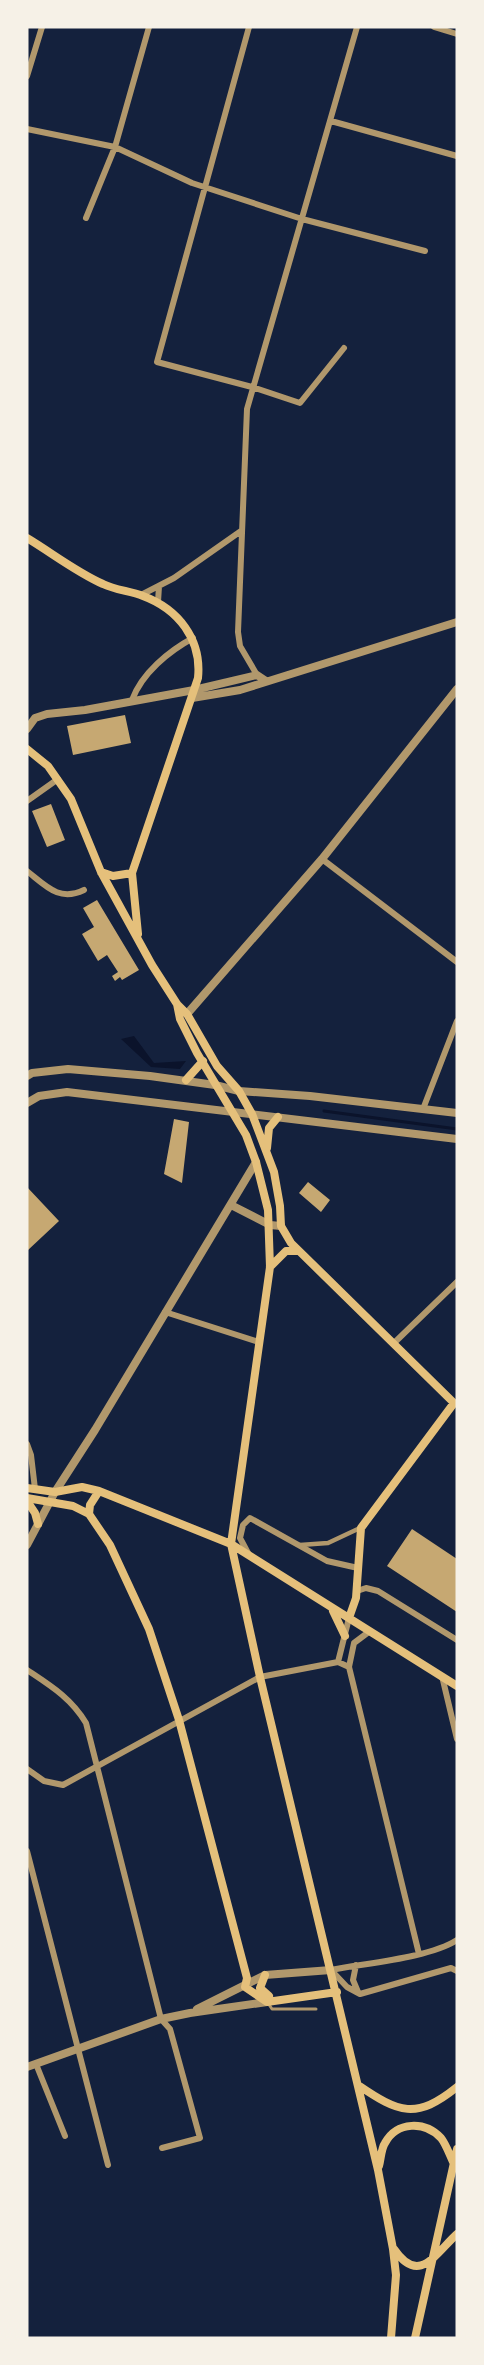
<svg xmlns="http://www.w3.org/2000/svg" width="484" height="2365" viewBox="0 0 484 2365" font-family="'PT Sans Narrow',sans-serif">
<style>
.water{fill:#0b132b}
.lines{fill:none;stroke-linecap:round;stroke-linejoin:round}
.stream{stroke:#0b132b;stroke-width:3}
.building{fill:#c6a872}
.service{stroke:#b1986c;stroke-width:3}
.pedestrian{stroke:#b1986c;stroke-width:4.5}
.minor{stroke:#b1986c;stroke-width:6}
.tertiary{stroke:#b1986c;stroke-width:8}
.secondary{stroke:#e5c07b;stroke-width:8}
</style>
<rect width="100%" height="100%" fill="#14213d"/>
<path class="water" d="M 134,1036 L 154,1063 L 186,1061 L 180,1069 L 151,1067 L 121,1039 Z"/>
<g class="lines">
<path class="stream" d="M 324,1111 L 457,1129"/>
</g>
<path class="building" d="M 125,715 L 131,743 L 73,755 L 67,726 Z
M 51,804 L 65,840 L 47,847 L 32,811 Z
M 97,900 L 139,970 L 122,980 L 120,977 L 115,981 L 112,976 L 118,972 L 107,955 L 98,961 L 82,934 L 94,927 L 83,908 Z
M 174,1119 L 189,1122 L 182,1183 L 164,1174 Z
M 308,1182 L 330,1200 L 321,1212 L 299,1193 Z
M 27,1187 L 59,1221 L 27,1251 Z
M 412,1529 L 457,1559 L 457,1612 L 387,1566 Z"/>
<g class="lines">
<path class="service" d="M 268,2003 L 272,2009 L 316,2009"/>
<path class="pedestrian" d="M 300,1545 L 328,1543 L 360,1528"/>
<path class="minor" d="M 249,27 L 157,362 L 252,387 L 300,403 L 344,348
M 434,27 L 457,34
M 27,76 L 42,27
M 331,121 L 457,156
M 27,129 L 115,147 L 192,183 L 302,219 L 425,251
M 86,218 L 115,147 L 149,27
M 141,595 L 174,578 L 241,531
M 158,602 L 159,586
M 257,675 L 240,646 L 238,632 L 247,409 L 357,27
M 132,700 C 142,673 169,651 193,638
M 27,801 L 58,779
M 322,859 L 457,962
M 27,871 C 46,886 59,902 84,890
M 423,1109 L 457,1021
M 165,1312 L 259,1342
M 394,1343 L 457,1282
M 27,1444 L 31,1455 L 35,1489
M 248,1553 L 240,1538 L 243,1525 L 250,1518 L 327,1561 L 358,1568
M 357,1591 L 366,1588 L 378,1591 L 457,1640
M 338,1662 L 349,1618
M 349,1667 L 354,1643 L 370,1631
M 27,1670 C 51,1686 71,1698 86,1723 L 161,2019 L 170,2029 L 200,2138 L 162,2148
M 442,1676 L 457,1739
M 27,1769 L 44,1781 L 63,1785 L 260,1677 L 338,1662 L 349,1667 L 419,1954
M 27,1851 L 108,2165
M 356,1965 L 353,1980 L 358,1992
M 331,1970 L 347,1987 L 360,1994 L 451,1968 L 457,1971
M 331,1970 C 366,1963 429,1958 457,1940
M 36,2064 L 65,2136"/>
<path class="tertiary" d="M 192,698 L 240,690 L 457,622
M 27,729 L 35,718 L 47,714 L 85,710 L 194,690 L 257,675 L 266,681
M 187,1014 L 322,859 L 457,689
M 27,1076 L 32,1073 L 68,1069 L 150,1076 L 215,1085 L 239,1091 L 310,1096 L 457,1113
M 27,1103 L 39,1096 L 67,1092 L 457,1139
M 231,1205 L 270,1225 L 281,1226
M 27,1545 L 55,1492 L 95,1430 L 256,1162
M 197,2009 L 265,1975 L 331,1970
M 27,2067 L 161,2019 L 190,2013 L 267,2002"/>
<path class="secondary" d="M 27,538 C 52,553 76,572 103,584 C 115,590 130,591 143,596 C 178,609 202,639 198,678 L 132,873 L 138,934
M 27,749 L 48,766 L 71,799 L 101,872 L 152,965 L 177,1004 L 187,1014 L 217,1066 L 239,1091 L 252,1114 L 274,1172 L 280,1206 L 281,1226 L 291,1243 L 454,1403 L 361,1528 L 356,1598 L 349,1618
M 101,872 L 113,876 L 132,873
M 177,1004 L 180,1019 L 197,1053 L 246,1135 L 256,1162 L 268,1210 L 270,1267 L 231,1544 L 260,1677 L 378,2170 L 393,2249 L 396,2275 L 391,2338
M 186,1080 L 203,1061
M 267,1148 L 269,1128 L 278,1117
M 270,1267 L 286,1251 L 298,1251
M 27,1488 L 55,1492 L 82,1487 L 99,1491 L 231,1544 L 457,1686
M 27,1498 L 73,1506 L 89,1514 L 110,1545 L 149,1629 L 179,1720 L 247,1978 L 245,1987 L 267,2002 L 337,1992
M 27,1501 L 35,1513 L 38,1524
M 89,1514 L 90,1505 L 99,1491
M 333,1611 L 345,1636
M 265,1975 L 260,1988 L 269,1996
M 358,2085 C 399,2113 416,2120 457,2087
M 379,2166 C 381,2159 381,2149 385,2143 C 397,2121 425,2121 441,2138 C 446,2144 450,2156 454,2164
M 394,2249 C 419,2286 435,2254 457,2234
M 415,2338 L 457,2149"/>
</g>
<rect width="484" height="2365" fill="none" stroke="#f6f1e7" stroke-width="57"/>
</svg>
